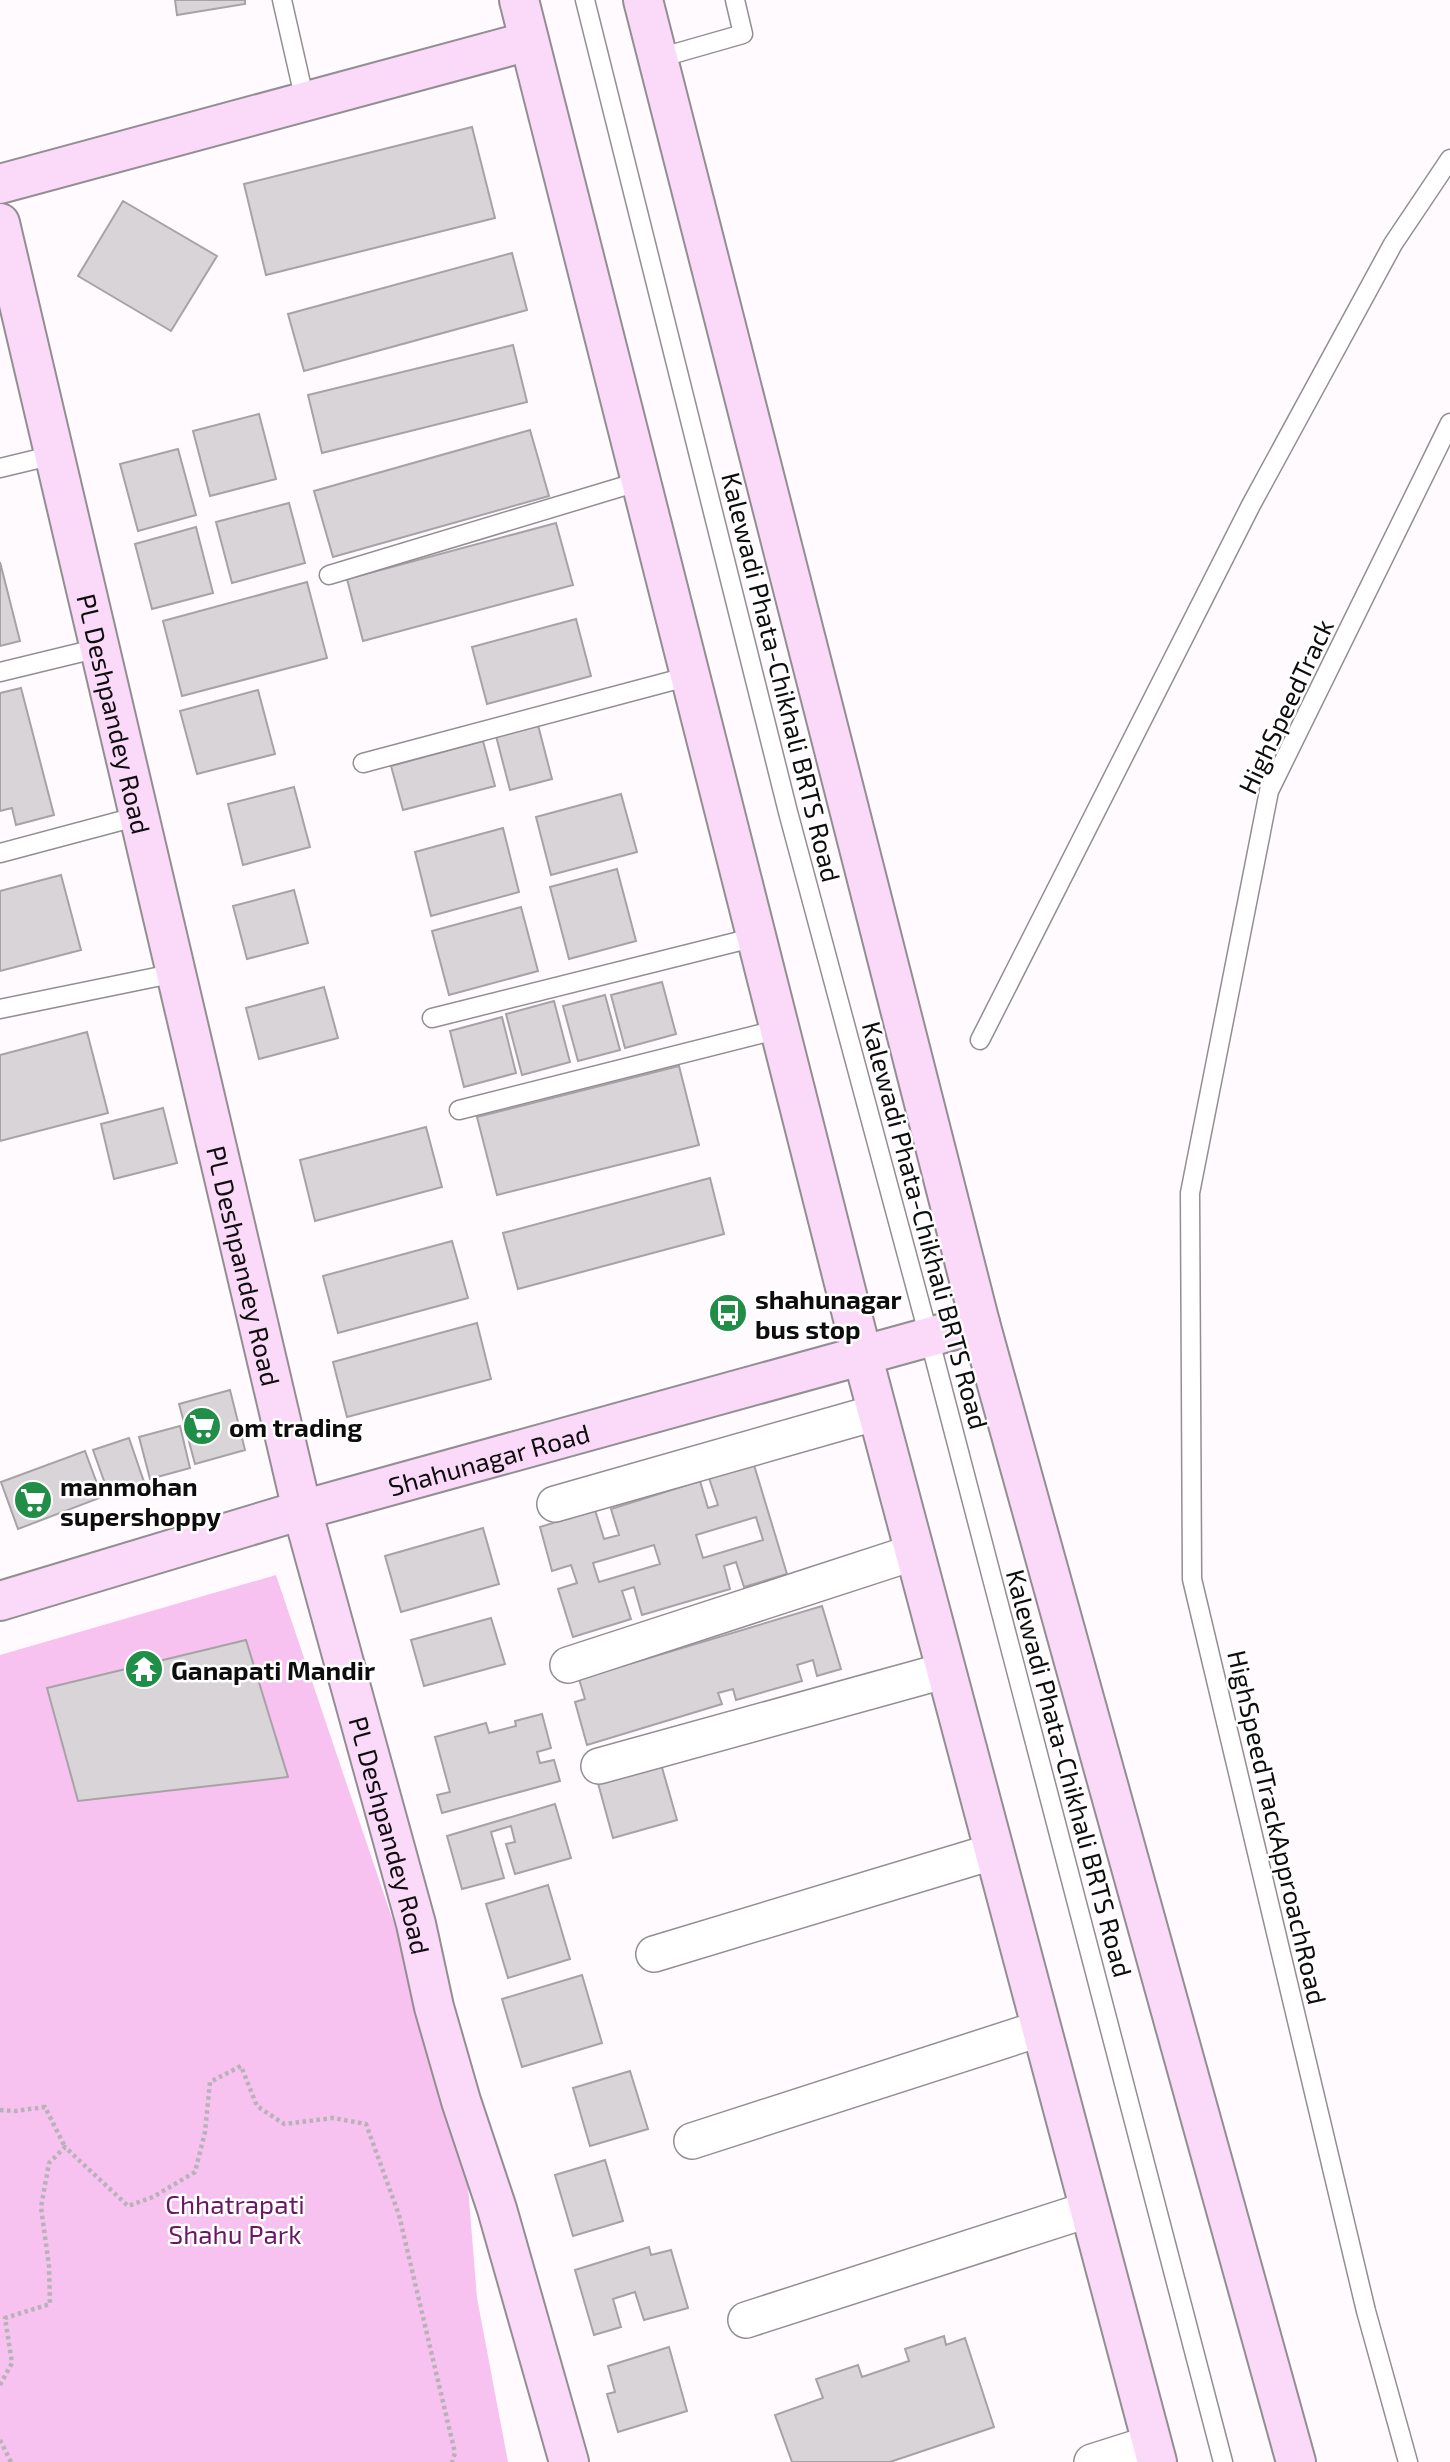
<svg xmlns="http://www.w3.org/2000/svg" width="1450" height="2462" viewBox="0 0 1450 2462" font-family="'Exo 2',sans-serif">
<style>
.green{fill:#f7c1f0}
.building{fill:#d9d4d8;stroke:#a6a2a5;stroke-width:2;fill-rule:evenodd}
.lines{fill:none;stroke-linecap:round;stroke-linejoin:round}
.lane-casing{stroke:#928e92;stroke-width:21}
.street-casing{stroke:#928e92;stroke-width:38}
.secondary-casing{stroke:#928e92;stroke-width:42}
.path{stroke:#b6b3b6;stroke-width:4.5;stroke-dasharray:3.5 3.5;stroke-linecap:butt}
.lane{stroke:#fff;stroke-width:18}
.street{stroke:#fff;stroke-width:35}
.secondary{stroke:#fadaf8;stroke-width:38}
.labels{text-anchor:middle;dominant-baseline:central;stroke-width:5;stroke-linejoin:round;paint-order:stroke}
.street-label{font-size:26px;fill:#0e0d0e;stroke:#fff}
.poi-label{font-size:26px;font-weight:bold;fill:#0e0d0e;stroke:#fff;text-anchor:start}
.park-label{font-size:26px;fill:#6b1567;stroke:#fff}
</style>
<rect width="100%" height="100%" fill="#fefafe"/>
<path class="green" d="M 276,1575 L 391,1915 L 461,2101 L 477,2298 L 508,2462 L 0,2462 L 0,1655 Z"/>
<path class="building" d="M 175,0 L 245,0 L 245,4 L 177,15 Z
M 472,127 L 495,218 L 266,275 L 244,184 Z
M 123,201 L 217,256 L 171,331 L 78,276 Z
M 512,253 L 527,310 L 304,371 L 288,314 Z
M 513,345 L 527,402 L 322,453 L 308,395 Z
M 259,414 L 276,479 L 210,496 L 193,431 Z
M 530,430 L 549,496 L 333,557 L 314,491 Z
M 178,449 L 196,515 L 138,531 L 120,464 Z
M 289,503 L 305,563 L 232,583 L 216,522 Z
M 556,523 L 573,585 L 363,641 L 347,579 Z
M 196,527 L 213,593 L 152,609 L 135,544 Z
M 0,562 L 20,641 L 0,646 Z
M 307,582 L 327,658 L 182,696 L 163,621 Z
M 576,619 L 591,676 L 487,704 L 472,647 Z
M 21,688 L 54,815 L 16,825 L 12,808 L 0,811 L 0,693 Z
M 258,690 L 275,754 L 197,774 L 180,711 Z
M 538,725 L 552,779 L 510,790 L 496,736 Z
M 483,741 L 495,786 L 403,810 L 391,766 Z
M 294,787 L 310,847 L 243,865 L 228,804 Z
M 621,794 L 637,852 L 551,875 L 536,817 Z
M 503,828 L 519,892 L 431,916 L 415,852 Z
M 617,869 L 636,941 L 569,959 L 550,887 Z
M 61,875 L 81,950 L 0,971 L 0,891 Z
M 294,890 L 308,943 L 247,959 L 233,906 Z
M 521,907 L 538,971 L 449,995 L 432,931 Z
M 662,982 L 676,1034 L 625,1048 L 611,995 Z
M 324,987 L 338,1038 L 259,1059 L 246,1008 Z
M 605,995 L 620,1050 L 578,1061 L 563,1006 Z
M 554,1001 L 570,1062 L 522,1075 L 506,1014 Z
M 502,1017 L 516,1073 L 464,1087 L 450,1031 Z
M 87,1032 L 108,1113 L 0,1141 L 0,1055 Z
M 679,1066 L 699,1145 L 497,1195 L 477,1117 Z
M 163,1108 L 177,1163 L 114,1179 L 101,1124 Z
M 426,1127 L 442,1187 L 315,1221 L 300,1160 Z
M 710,1178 L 724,1234 L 518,1289 L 503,1233 Z
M 452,1241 L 468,1298 L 338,1333 L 323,1276 Z
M 477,1323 L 491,1379 L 347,1417 L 333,1362 Z
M 230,1390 L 245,1450 L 195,1464 L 179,1404 Z
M 180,1426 L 190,1468 L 150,1479 L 139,1437 Z
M 129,1438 L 144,1482 L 109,1495 L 93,1450 Z
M 85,1451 L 102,1497 L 18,1529 L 1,1482 Z
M 754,1465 L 787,1574 L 744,1587 L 736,1562 L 724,1566 L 730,1589 L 642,1615 L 634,1587 L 622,1591 L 631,1619 L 573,1637 L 558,1589 L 577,1583 L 571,1565 L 552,1571 L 540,1527 L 595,1510 L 604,1539 L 619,1535 L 611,1509 L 700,1481 L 708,1508 L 718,1505 L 709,1478 ZM 756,1517 L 763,1540 L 703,1558 L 696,1535 ZM 654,1545 L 660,1564 L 599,1582 L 593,1563 Z
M 483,1528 L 499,1584 L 401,1612 L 385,1556 Z
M 822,1606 L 841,1669 L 817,1676 L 813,1660 L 797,1665 L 802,1681 L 736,1700 L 733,1689 L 718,1693 L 722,1704 L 587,1745 L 575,1702 L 585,1699 L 579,1679 Z
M 491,1618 L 505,1664 L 424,1686 L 411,1640 Z
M 246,1640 L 288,1777 L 78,1801 L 47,1688 Z
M 542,1714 L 551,1748 L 537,1752 L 540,1763 L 554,1760 L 560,1781 L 442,1813 L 437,1795 L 450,1792 L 435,1737 L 486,1723 L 489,1733 L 516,1726 L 515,1721 Z
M 659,1757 L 677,1820 L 613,1838 L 596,1776 Z
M 555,1804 L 571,1858 L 515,1874 L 506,1844 L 515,1842 L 511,1826 L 491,1832 L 504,1878 L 462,1889 L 447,1836 Z
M 548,1885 L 570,1959 L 508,1978 L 486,1904 Z
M 582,1975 L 602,2043 L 522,2067 L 502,1999 Z
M 630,2071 L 648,2129 L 590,2146 L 573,2088 Z
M 605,2160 L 623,2221 L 573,2236 L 555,2175 Z
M 649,2247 L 651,2255 L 671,2250 L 688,2308 L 644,2320 L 635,2292 L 613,2299 L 621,2327 L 594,2335 L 575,2270 Z
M 944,2336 L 946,2345 L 965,2338 L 994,2427 L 890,2462 L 792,2462 L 775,2415 L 823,2398 L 816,2379 L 858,2365 L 862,2377 L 909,2361 L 905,2349 Z
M 669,2347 L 687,2411 L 618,2432 L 607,2394 L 615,2392 L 608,2366 Z"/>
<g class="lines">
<defs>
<path id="lane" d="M 282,0 L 305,101
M 585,0 L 788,812 L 929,1337 L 1223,2462
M 659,58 L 743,34 L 735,0
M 0,468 L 54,455
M 329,575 L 641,481
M 0,672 L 99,648
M 363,763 L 690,676
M 0,853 L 139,816
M 0,1009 L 176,973
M 432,1018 L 756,937
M 980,1040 L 1251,505 L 1393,244 L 1450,159
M 459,1110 L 780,1029
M 1408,2462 L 1366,2311 L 1192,1579 L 1190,1193 L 1269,791 L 1450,423"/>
<path id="street" d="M 555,1504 L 878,1412
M 568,1665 L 915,1552
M 599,1766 L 947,1670
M 654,1954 L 995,1851
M 692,2141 L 1042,2028
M 746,2320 L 1090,2209
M 1092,2462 L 1152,2443"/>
<g id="secondary">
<path d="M 519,0 L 862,1354 L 1157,2462"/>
<path d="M 643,0 L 980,1323 L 1296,2462"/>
<path d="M 0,184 L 529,41"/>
<path id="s1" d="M 0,223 L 302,1510 L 416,1924 L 434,2007 L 461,2101 L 497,2209 L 569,2462"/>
<path id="s2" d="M 0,1601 L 302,1510 L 980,1323"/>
</g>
</defs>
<use href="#lane" class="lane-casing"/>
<use href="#street" class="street-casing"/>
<use href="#secondary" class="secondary-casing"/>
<path class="path" d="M 0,2110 L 15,2111 L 45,2107 L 65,2147
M 0,2385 L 12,2363 L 5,2318 L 50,2304 L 49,2266 L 41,2207 L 49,2163 L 65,2147 L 128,2206 L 153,2197 L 195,2172 L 205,2132 L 210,2082 L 241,2066 L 257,2106 L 284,2124 L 333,2118 L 366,2124 L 399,2215 L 455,2453 L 452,2462
M 0,2440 L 11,2462"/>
<use href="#lane" class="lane"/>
<use href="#street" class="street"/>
<use href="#secondary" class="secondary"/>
</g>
<defs>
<symbol id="bus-disc" viewBox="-11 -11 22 22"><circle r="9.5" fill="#208e47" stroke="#fff"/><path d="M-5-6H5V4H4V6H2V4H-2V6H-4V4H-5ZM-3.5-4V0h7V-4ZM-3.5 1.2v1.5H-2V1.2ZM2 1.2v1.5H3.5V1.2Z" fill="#fff"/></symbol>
<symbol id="supermarket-disc" viewBox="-11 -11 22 22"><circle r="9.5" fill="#208e47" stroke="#fff"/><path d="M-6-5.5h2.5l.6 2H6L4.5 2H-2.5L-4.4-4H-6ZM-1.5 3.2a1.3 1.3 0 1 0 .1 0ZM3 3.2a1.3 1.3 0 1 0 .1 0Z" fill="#fff"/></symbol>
<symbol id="temple-disc" viewBox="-11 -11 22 22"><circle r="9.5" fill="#208e47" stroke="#fff"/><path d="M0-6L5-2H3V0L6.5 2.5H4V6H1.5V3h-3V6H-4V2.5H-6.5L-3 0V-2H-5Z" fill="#fff"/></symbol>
</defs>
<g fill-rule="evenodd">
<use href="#bus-disc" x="706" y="1291" width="44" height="44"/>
<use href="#supermarket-disc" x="180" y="1404" width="44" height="44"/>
<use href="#supermarket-disc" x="11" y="1478" width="44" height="44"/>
<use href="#temple-disc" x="122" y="1647" width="44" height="44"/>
</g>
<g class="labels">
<g class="street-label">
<text transform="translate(782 677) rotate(76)">Kalewadi Phata-Chikhali BRTS Road</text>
<text transform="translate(1285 706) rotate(-65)">HighSpeedTrack</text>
<text stroke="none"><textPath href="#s1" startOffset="504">PL Deshpandey Road</textPath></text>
<text transform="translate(926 1225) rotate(75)">Kalewadi Phata-Chikhali BRTS Road</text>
<text stroke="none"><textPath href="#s1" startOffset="1071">PL Deshpandey Road</textPath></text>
<text stroke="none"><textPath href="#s2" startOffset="509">Shahunagar Road</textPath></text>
<text transform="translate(1070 1773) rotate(75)">Kalewadi Phata-Chikhali BRTS Road</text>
<text transform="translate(1278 1827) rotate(77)">HighSpeedTrackApproachRoad</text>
<text stroke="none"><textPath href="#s1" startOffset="1659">PL Deshpandey Road</textPath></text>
</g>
<g class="poi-label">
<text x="755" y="1298">shahunagar<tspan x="755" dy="30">bus stop</tspan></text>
<text x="229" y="1426">om trading</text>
<text x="60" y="1485">manmohan<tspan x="60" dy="30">supershoppy</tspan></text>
<text x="171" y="1669">Ganapati Mandir</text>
</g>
<g class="park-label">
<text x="235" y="2203">Chhatrapati<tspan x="235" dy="30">Shahu Park</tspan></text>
</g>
</g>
</svg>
